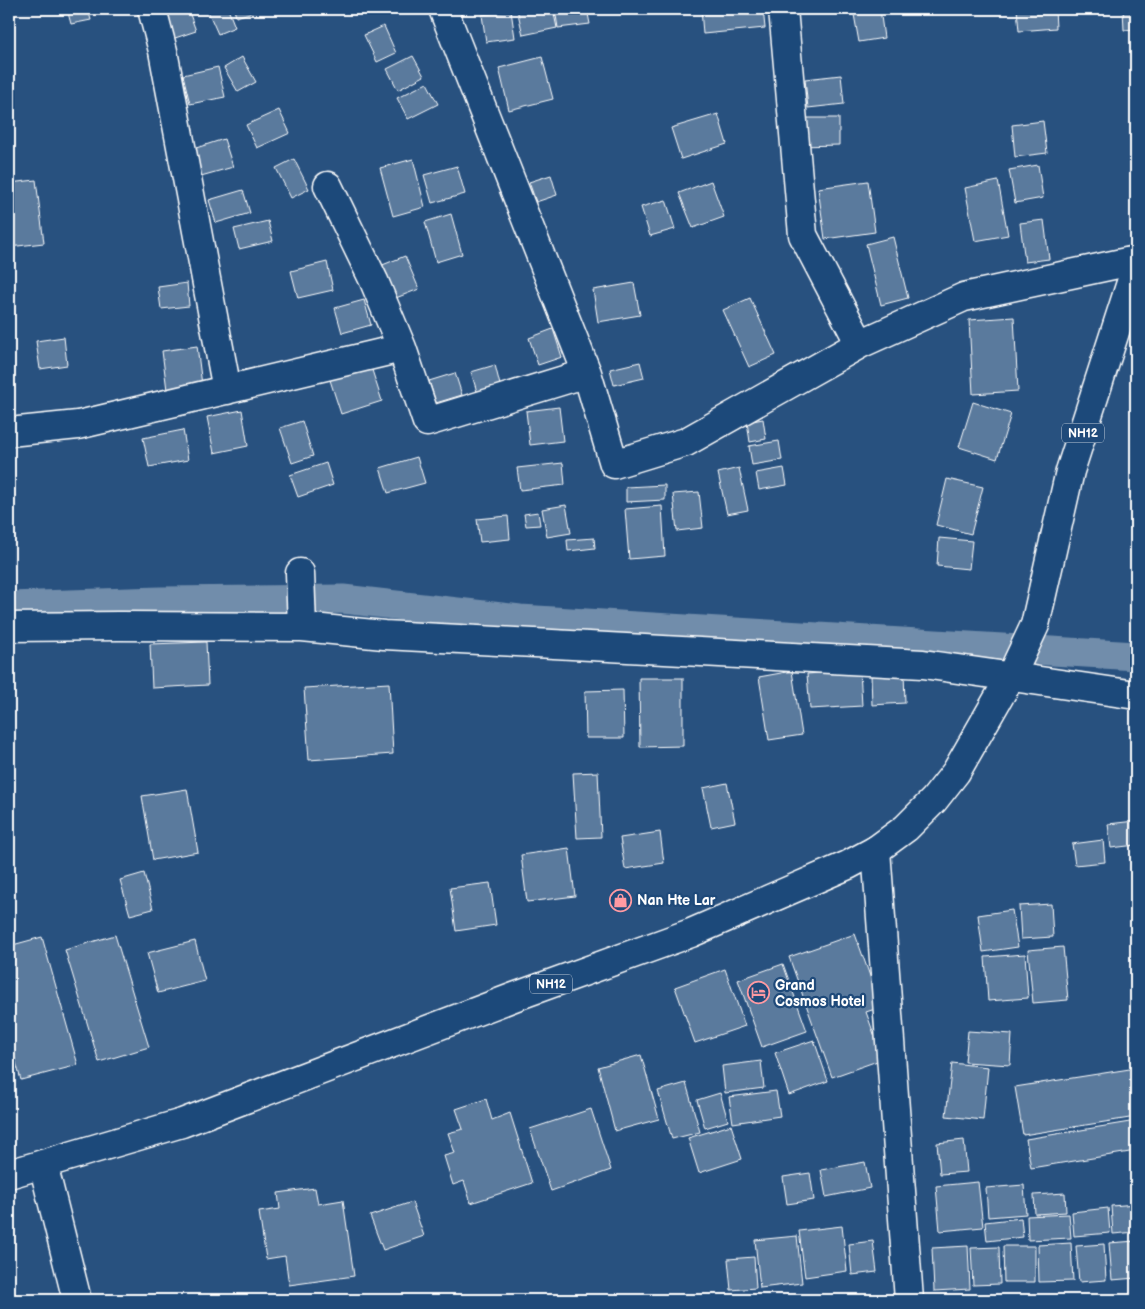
<svg xmlns="http://www.w3.org/2000/svg" width="1145" height="1309" viewBox="0 0 1145 1309" font-family="'Balsamiq Sans',sans-serif">
<style>
.lines{fill:none;stroke-linecap:round;stroke-linejoin:round}
.canal{stroke:#718dab;stroke-width:29}
.building{fill:#5a7a9d;stroke:#fff}
.minor-casing{stroke:#fff;stroke-width:31}
.highway-casing{stroke:#fff;stroke-width:31}
.minor{stroke:#1f4a7a;stroke-width:28}
.highway{stroke:#1f4a7a;stroke-width:28}
.labels{text-anchor:middle;dominant-baseline:central;stroke-width:4.5;stroke-linejoin:round;paint-order:stroke}
.shield{fill:#1f4a7a;stroke:#bcc9d7;stroke-width:1}
.shield-label{font-size:12px;font-weight:bold;fill:#fff}
.poi-label{font-size:14px;font-weight:bold;fill:#fff;stroke:#1f4a7a;text-anchor:start}
</style>
<rect width="100%" height="100%" fill="#28517f"/>
<filter id="ink" filterUnits="userSpaceOnUse"><feTurbulence type="fractalNoise" baseFrequency=".02" numOctaves="2"/><feDisplacementMap in="SourceGraphic" scale="10" xChannelSelector="R" yChannelSelector="G"/><feConvolveMatrix kernelMatrix="1 2 1 2 8 2 1 2 1" color-interpolation-filters="sRGB"/></filter>
<g filter="url(#ink)">
<g class="lines">
<path class="canal" d="M 9,606 L 160,601 L 343,599 L 520,619 L 1136,656"/>
</g>
<path class="building" d="M 67,9 L 88,9 L 91,20 L 71,24 Z
M 176,9 L 188,9 L 196,31 L 172,39 L 162,14 Z
M 207,9 L 228,9 L 235,27 L 218,34 Z
M 234,9 L 259,9 L 260,10 L 236,17 Z
M 517,9 L 553,9 L 557,28 L 523,35 Z
M 555,9 L 587,9 L 590,24 L 558,28 Z
M 701,9 L 763,9 L 765,28 L 703,34 Z
M 853,9 L 880,9 L 884,38 L 859,42 Z
M 1017,9 L 1055,9 L 1056,28 L 1019,31 Z
M 1123,9 L 1136,9 L 1136,29 L 1124,30 Z
M 511,11 L 515,38 L 486,42 L 482,15 Z
M 384,26 L 396,53 L 377,62 L 364,35 Z
M 413,56 L 424,76 L 398,90 L 387,69 Z
M 242,57 L 256,82 L 238,92 L 224,68 Z
M 542,57 L 553,99 L 509,110 L 499,68 Z
M 218,67 L 225,97 L 190,104 L 183,75 Z
M 841,75 L 844,104 L 808,108 L 805,79 Z
M 427,83 L 438,104 L 408,119 L 397,98 Z
M 279,110 L 290,133 L 257,148 L 246,125 Z
M 718,114 L 727,144 L 681,159 L 671,128 Z
M 800,118 L 839,118 L 839,145 L 800,146 Z
M 1043,121 L 1047,153 L 1015,157 L 1012,125 Z
M 224,139 L 233,167 L 201,176 L 193,149 Z
M 294,159 L 309,189 L 291,198 L 276,168 Z
M 413,159 L 425,207 L 393,216 L 380,168 Z
M 1038,165 L 1043,198 L 1015,203 L 1009,170 Z
M 457,166 L 465,194 L 432,203 L 424,175 Z
M 551,175 L 557,195 L 536,202 L 529,182 Z
M 36,180 L 44,243 L 9,247 L 9,183 Z
M 711,181 L 724,217 L 693,228 L 679,193 Z
M 868,181 L 875,232 L 825,239 L 818,188 Z
M 998,181 L 1008,235 L 975,241 L 965,188 Z
M 243,190 L 250,213 L 216,223 L 209,200 Z
M 666,200 L 675,229 L 650,236 L 641,207 Z
M 451,214 L 462,254 L 436,262 L 425,222 Z
M 1044,220 L 1049,259 L 1025,262 L 1020,223 Z
M 268,221 L 273,241 L 239,249 L 234,229 Z
M 893,237 L 908,298 L 881,305 L 866,244 Z
M 405,256 L 419,289 L 388,301 L 375,268 Z
M 327,262 L 333,290 L 298,298 L 291,271 Z
M 187,283 L 189,306 L 161,309 L 158,287 Z
M 634,283 L 640,315 L 598,322 L 593,290 Z
M 750,298 L 776,355 L 749,367 L 723,310 Z
M 364,300 L 371,325 L 342,333 L 335,308 Z
M 1014,317 L 1018,391 L 973,394 L 969,320 Z
M 553,329 L 562,357 L 538,365 L 529,338 Z
M 64,337 L 67,365 L 40,369 L 36,341 Z
M 197,346 L 202,385 L 167,390 L 162,351 Z
M 640,362 L 644,378 L 614,385 L 610,369 Z
M 370,364 L 382,401 L 341,414 L 329,377 Z
M 495,365 L 501,389 L 478,395 L 471,372 Z
M 455,373 L 462,395 L 436,403 L 429,381 Z
M 973,402 L 1011,414 L 997,459 L 959,447 Z
M 559,407 L 563,441 L 530,445 L 526,411 Z
M 242,410 L 248,446 L 214,453 L 207,417 Z
M 763,419 L 766,439 L 750,442 L 747,422 Z
M 302,421 L 313,456 L 292,463 L 280,428 Z
M 183,430 L 188,460 L 149,467 L 143,438 Z
M 779,441 L 782,460 L 752,465 L 749,446 Z
M 417,457 L 425,483 L 388,493 L 380,468 Z
M 326,463 L 333,485 L 298,497 L 290,475 Z
M 563,463 L 565,485 L 520,490 L 517,468 Z
M 739,468 L 748,510 L 727,514 L 718,473 Z
M 784,468 L 787,485 L 759,490 L 756,473 Z
M 947,479 L 983,487 L 971,534 L 936,525 Z
M 665,485 L 665,500 L 626,502 L 626,487 Z
M 699,492 L 703,528 L 677,531 L 673,494 Z
M 566,505 L 571,533 L 547,537 L 542,509 Z
M 662,506 L 665,556 L 629,559 L 625,509 Z
M 538,512 L 540,525 L 526,526 L 524,514 Z
M 508,516 L 510,539 L 480,542 L 477,519 Z
M 594,538 L 595,548 L 568,551 L 567,540 Z
M 939,538 L 972,541 L 969,569 L 937,566 Z
M 206,642 L 208,685 L 152,688 L 150,644 Z
M 860,670 L 862,706 L 810,709 L 807,674 Z
M 792,671 L 802,735 L 769,740 L 759,677 Z
M 904,672 L 905,703 L 872,705 L 871,674 Z
M 639,678 L 683,678 L 683,746 L 640,747 Z
M 389,683 L 393,754 L 309,760 L 304,688 Z
M 623,690 L 624,738 L 586,738 L 585,691 Z
M 598,772 L 601,837 L 577,838 L 573,773 Z
M 727,783 L 735,822 L 711,827 L 703,788 Z
M 187,789 L 198,852 L 153,860 L 142,796 Z
M 1135,821 L 1136,845 L 1111,848 L 1108,824 Z
M 660,832 L 664,863 L 625,869 L 620,838 Z
M 1103,840 L 1105,862 L 1075,865 L 1072,844 Z
M 569,848 L 575,896 L 527,902 L 521,855 Z
M 144,873 L 153,909 L 130,915 L 120,880 Z
M 490,883 L 496,925 L 456,931 L 450,888 Z
M 1051,904 L 1053,937 L 1021,939 L 1019,906 Z
M 1012,910 L 1018,947 L 983,952 L 978,915 Z
M 855,934 L 881,1007 L 866,1012 L 883,1059 L 832,1077 L 789,957 Z
M 115,935 L 149,1047 L 99,1062 L 65,950 Z
M 42,937 L 78,1065 L 21,1080 L 9,1038 L 9,946 Z
M 195,941 L 205,981 L 158,993 L 147,953 Z
M 1063,947 L 1068,1000 L 1033,1003 L 1028,950 Z
M 1025,954 L 1028,998 L 988,1001 L 985,957 Z
M 1136,956 L 1136,989 L 1134,989 L 1131,957 Z
M 783,964 L 807,1031 L 762,1047 L 738,980 Z
M 725,969 L 745,1026 L 695,1043 L 675,987 Z
M 968,1031 L 1012,1034 L 1010,1065 L 965,1062 Z
M 814,1040 L 828,1081 L 789,1095 L 775,1053 Z
M 641,1055 L 659,1119 L 615,1131 L 598,1067 Z
M 761,1061 L 764,1088 L 725,1093 L 722,1066 Z
M 952,1063 L 988,1067 L 983,1120 L 946,1116 Z
M 1136,1068 L 1136,1117 L 1023,1135 L 1015,1087 Z
M 686,1083 L 700,1132 L 672,1139 L 658,1091 Z
M 776,1091 L 780,1116 L 733,1123 L 729,1097 Z
M 720,1093 L 728,1121 L 705,1128 L 697,1100 Z
M 486,1099 L 492,1120 L 510,1113 L 532,1183 L 471,1203 L 464,1181 L 453,1185 L 444,1156 L 455,1153 L 448,1133 L 463,1129 L 456,1109 Z
M 591,1109 L 611,1170 L 551,1191 L 530,1129 Z
M 1136,1121 L 1136,1151 L 1031,1168 L 1026,1139 Z
M 731,1125 L 742,1159 L 699,1173 L 688,1138 Z
M 964,1140 L 967,1172 L 940,1174 L 937,1143 Z
M 865,1162 L 870,1188 L 826,1197 L 821,1170 Z
M 810,1173 L 814,1200 L 787,1204 L 783,1177 Z
M 978,1182 L 983,1227 L 940,1231 L 936,1186 Z
M 1024,1185 L 1026,1214 L 988,1217 L 986,1188 Z
M 315,1188 L 318,1204 L 343,1200 L 354,1276 L 289,1285 L 285,1256 L 266,1259 L 259,1212 L 280,1209 L 278,1193 Z
M 1065,1193 L 1066,1212 L 1035,1214 L 1034,1195 Z
M 412,1202 L 424,1236 L 383,1250 L 370,1216 Z
M 1136,1204 L 1136,1232 L 1113,1234 L 1111,1206 Z
M 1108,1208 L 1110,1233 L 1074,1236 L 1072,1212 Z
M 1069,1214 L 1071,1238 L 1028,1240 L 1027,1216 Z
M 1021,1218 L 1023,1237 L 987,1241 L 985,1222 Z
M 842,1226 L 847,1271 L 805,1277 L 799,1231 Z
M 797,1236 L 802,1283 L 760,1288 L 755,1240 Z
M 873,1241 L 877,1272 L 852,1275 L 849,1244 Z
M 1136,1241 L 1136,1278 L 1112,1280 L 1109,1243 Z
M 1071,1243 L 1073,1281 L 1039,1282 L 1038,1245 Z
M 1104,1244 L 1106,1280 L 1079,1282 L 1076,1246 Z
M 968,1246 L 970,1289 L 934,1291 L 932,1248 Z
M 1003,1246 L 1035,1246 L 1035,1282 L 1004,1282 Z
M 999,1247 L 1000,1284 L 973,1285 L 971,1248 Z
M 754,1257 L 756,1288 L 731,1290 L 728,1259 Z"/>
<g class="lines">
<defs>
<path id="minor" d="M 152,9 L 163,51 L 227,390
M 443,9 L 587,373 L 614,464 L 686,442 L 860,344 L 964,297 L 1136,260
M 783,9 L 803,235 L 860,344
M 328,186 L 374,281 L 402,348
M 9,432 L 78,425 L 402,348 L 427,422 L 587,373
M 300,573 L 302,627
M 9,627 L 119,626 L 302,627 L 384,635 L 923,664 L 1136,695
M 876,850 L 909,1300
M 43,1164 L 77,1300"/>
<path id="highway" d="M 9,1174 L 182,1123 L 514,997 L 691,933 L 848,865 L 876,850 L 906,828 L 934,800 L 956,772 L 1011,676 L 1035,625 L 1070,471 L 1136,267"/>
</defs>
<use href="#minor" class="minor-casing"/>
<use href="#highway" class="highway-casing"/>
<use href="#minor" class="minor"/>
<use href="#highway" class="highway"/>
</g>
</g>
<defs>
<symbol id="shop-ring" viewBox="-11 -11 22 22"><circle r="9.5" fill="#1f4a7a" stroke="#ff9aa2" stroke-width="1.5"/><path d="M-5-2.5h2.3a2.7 3.5 0 0 1 5.4 0H5L5.5 6h-11ZM-1.5-2.5h3a1.5 2.3 0 0 0-3 0Z" fill="#ff9aa2"/></symbol>
<symbol id="hotel-ring" viewBox="-11 -11 22 22"><circle r="9.5" fill="#1f4a7a" stroke="#ff9aa2" stroke-width="1.5"/><path d="M-6-4.5h1.5V1H6V5H4.5V3h-9V5H-6ZM-4 0a1.8 1.8 0 1 1 3.6 0ZM.5 0V-2.5h3Q6-2.5 6 0Z" fill="#ff9aa2"/></symbol>
</defs>
<g fill-rule="evenodd">
<use href="#shop-ring" x="608" y="888" width="25" height="25"/>
<use href="#hotel-ring" x="746" y="980" width="25" height="25"/>
</g>
<g class="labels">
<g class="shield">
<rect x="1062" y="423.5" width="42" height="19" rx="4"/>
<rect x="530" y="974.5" width="42" height="19" rx="4"/>
</g>
<g class="shield-label">
<text x="1083" y="433">NH12</text>
<text x="551" y="984">NH12</text>
</g>
<g class="poi-label">
<text x="637" y="900">Nan Hte Lar</text>
<text x="775" y="985">Grand<tspan x="775" dy="16">Cosmos Hotel</tspan></text>
</g>
</g>
<rect width="1145" height="1309" fill="none" stroke="#1f4a7a" stroke-width="30"/>
<rect x="15" y="15" width="1115" height="1279" fill="none" stroke="#fff" stroke-width="2" filter="url(#ink)"/>
</svg>
